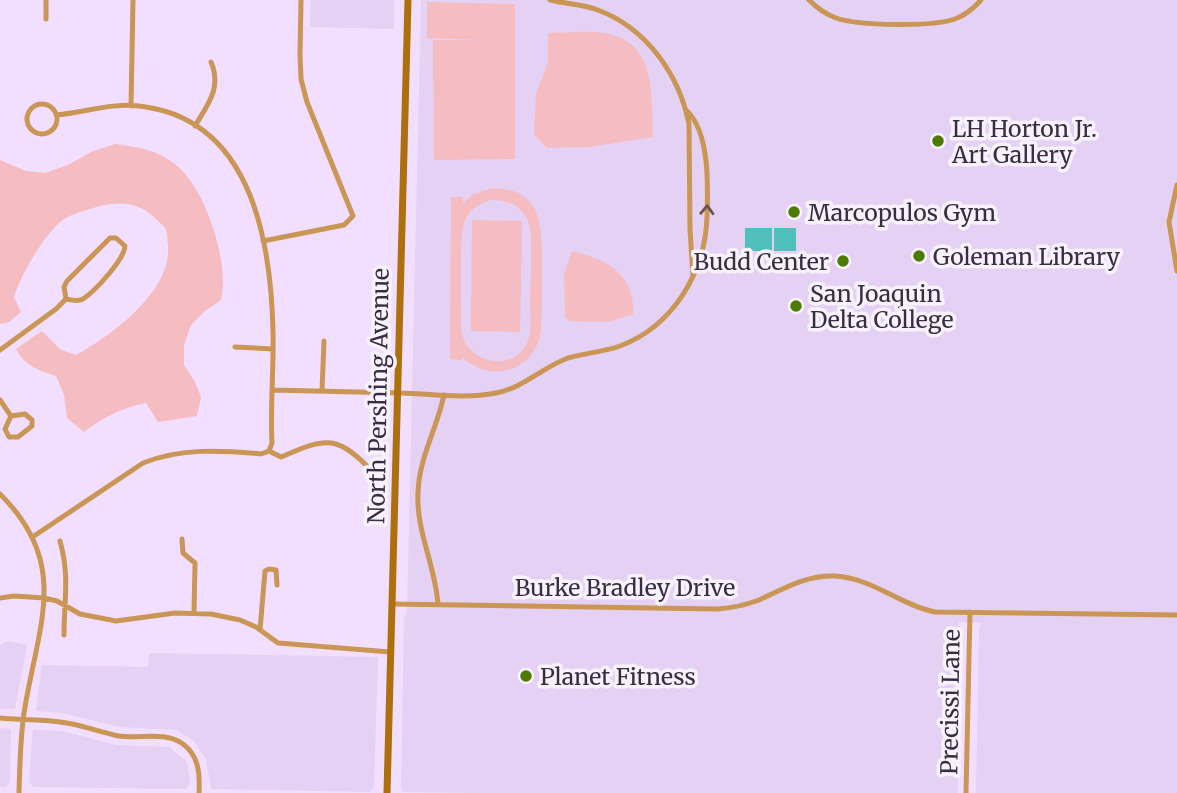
<svg xmlns="http://www.w3.org/2000/svg" width="1177" height="793" viewBox="0 0 1177 793" font-family="Merriweather,serif">
<style>
.built{fill:#e4d1f3}
.green{fill:#f5bcc2;fill-rule:evenodd}
.water{fill:#4fc0bb}
.lines{fill:none;stroke-linecap:round;stroke-linejoin:round}
.minor{stroke:#ca9655;stroke-width:5}
.secondary{stroke:#ad700c;stroke-width:7}
.oneway{stroke:#6c5248}
.poi-dot{fill:#4c7b03;stroke:#f8f2fd;stroke-width:2.5}
.labels{text-anchor:middle;dominant-baseline:central;stroke-width:7;stroke-linejoin:round;paint-order:stroke}
.poi-label{font-size:23px;fill:#392d41;stroke:#f8f2fd;text-anchor:start}
.street-label{font-size:23px;fill:#392d41;stroke:#f8f2fd}
</style>
<rect width="100%" height="100%" fill="#f2dfff"/>
<path class="built" d="M 311,0 L 394,0 L 394,29 L 310,27 Z
M 421,0 L 1177,0 L 1177,793 L 976,793 L 979,627 L 982,623 L 958,622 L 961,628 L 958,793 L 484,793 L 403,792 L 401,789 L 404,617 L 407,613 Z
M 7,641 L 27,645 L 15,709 L 0,709 L 0,645 Z
M 149,653 L 378,657 L 374,787 L 370,792 L 211,789 L 206,759 L 194,741 L 176,730 L 120,727 L 62,713 L 36,711 L 42,665 L 148,667 Z
M 0,728 L 11,729 L 10,781 L 6,787 L 0,787 Z
M 33,730 L 62,731 L 116,745 L 169,747 L 187,762 L 190,783 L 186,789 L 33,787 L 29,781 Z"/>
<path class="green" d="M 427,2 L 515,4 L 515,159 L 434,160 L 433,40 L 480,40 L 427,38 Z
M 548,33 C 569,33 594,29 613,35 C 658,48 651,101 653,137 L 589,147 L 547,148 L 534,134 L 536,94 L 548,62 Z
M 115,144 C 138,147 158,150 176,165 C 206,188 230,265 221,300 L 205,311 L 191,325 L 184,345 L 184,365 L 195,382 L 201,397 L 197,416 L 158,422 L 146,403 C 124,407 101,418 84,432 L 67,418 L 64,395 L 56,376 C 38,370 25,366 16,349 L 42,331 L 61,350 L 76,355 C 111,336 172,291 168,246 C 167,241 168,234 166,230 C 165,226 161,224 159,222 C 138,198 114,201 86,210 C 76,213 65,217 58,224 C 42,239 20,276 14,297 L 21,312 L 9,322 L 0,324 L 0,160 L 26,171 L 45,173 L 68,165 L 91,152 Z
M 489,189 C 543,185 542,228 542,267 C 542,287 542,307 541,328 C 538,370 492,385 462,357 L 461,360 L 450,359 L 451,197 L 463,197 L 463,203 L 474,194 ZM 491,200 C 513,199 530,212 531,235 C 531,258 531,282 530,305 C 530,316 532,328 529,338 C 517,376 463,364 461,327 C 462,304 458,237 465,220 C 470,209 480,203 491,200 Z
M 472,220 L 522,221 L 520,332 L 471,331 Z
M 572,251 C 606,259 635,273 633,314 L 609,322 L 570,321 L 565,317 L 564,274 Z"/>
<path class="water" d="M 745,228 L 772,228 L 772,251 L 745,251 Z
M 774,228 L 796,228 L 796,251 L 774,251 Z"/>
<g class="lines">
<path class="minor" d="M 550,0 C 566,4 582,4 598,10 C 646,28 679,74 689,124 L 690,229 L 693,276
M 809,0 C 817,8 825,14 836,18 C 859,26 932,27 955,19 C 965,15 974,8 981,0
M 46,19 L 46,0
M27 119a15 15 0 1 1 30 0a15 15 0 1 1-30 0Z
M 131,106 L 133,0
M 56,115 C 86,113 113,101 146,107 C 252,123 271,243 273,331 C 274,368 270,406 272,443 L 269,451
M 195,126 C 208,104 222,88 211,62
M 1177,185 L 1169,222 L 1177,271
M 110,238 L 116,238 L 125,246 C 124,260 95,291 83,299 C 77,302 72,300 66,299 L 64,287 L 67,281 Z
M 263,241 L 344,225 L 353,216 L 307,102 L 301,79 L 300,55 L 301,0
M 235,347 L 273,349
M 0,350 L 56,309 L 66,299
M 272,390 C 315,391 358,392 400,393 C 432,394 465,399 496,393 C 523,388 543,367 568,358 C 585,353 603,352 620,346 C 673,326 705,273 707,217 C 708,187 710,133 687,111
M 322,391 L 324,341
M 0,400 L 11,416
M 25,414 L 32,420 L 32,426 L 18,437 L 9,437 L 5,429 L 11,416 Z
M 269,451 L 281,457 C 322,440 334,433 367,466
M 0,494 C 70,563 39,623 25,707 C 20,735 20,764 19,793
M 34,536 L 143,463 C 180,448 221,450 261,454 L 269,451
M 182,539 L 183,553 L 195,563 L 194,613
M 60,541 C 70,577 64,599 64,635
M 0,598 L 14,596 L 44,598 L 57,601 L 80,614 L 116,621 L 175,613 L 211,614 L 240,620 L 256,627 L 278,643 L 390,652
M 392,604 L 717,609 C 732,608 746,605 759,600 C 785,588 806,575 835,576 C 872,578 900,605 935,612 L 1177,615
M 438,605 C 436,567 416,532 418,493 C 419,457 437,429 444,395
M 260,630 L 265,571 L 269,569 L 276,570 L 277,585
M 0,718 C 20,720 40,719 60,722 C 80,724 99,732 119,736 C 139,739 165,731 183,744 C 199,756 200,774 199,793
M 966,793 L 970,612"/>
<path class="secondary" d="M 387,793 L 408,0"/>
</g>
<defs><path id="oneway-chevron" d="M-2-3.5L2.5 0L-2 3.5" fill="none" stroke-width="1.6" stroke-linecap="round" stroke-linejoin="round" transform="scale(1.75)"/></defs>
<use class="oneway" href="#oneway-chevron" transform="translate(707 210) rotate(-88)"/>
<g class="poi-dot">
<circle cx="938" cy="141" r="7"/>
<circle cx="794" cy="212" r="7"/>
<circle cx="919" cy="256" r="7"/>
<circle cx="843" cy="261" r="7"/>
<circle cx="796" cy="306" r="7"/>
<circle cx="526" cy="676" r="7"/>
</g>
<g class="labels">
<g class="poi-label">
<text x="952" y="128">LH Horton Jr.<tspan x="952" dy="26">Art Gallery</tspan></text>
<text x="808" y="212">Marcopulos Gym</text>
<text x="933" y="256">Goleman Library</text>
<text x="829" y="261" text-anchor="end">Budd Center</text>
<text x="810" y="293">San Joaquin<tspan x="810" dy="26">Delta College</tspan></text>
<text x="540" y="676">Planet Fitness</text>
</g>
<g class="street-label">
<text transform="translate(378 396) rotate(-89)">North Pershing Avenue</text>
<text x="625" y="587">Burke Bradley Drive</text>
<text transform="translate(950 702) rotate(-89)">Precissi Lane</text>
</g>
</g>
</svg>
